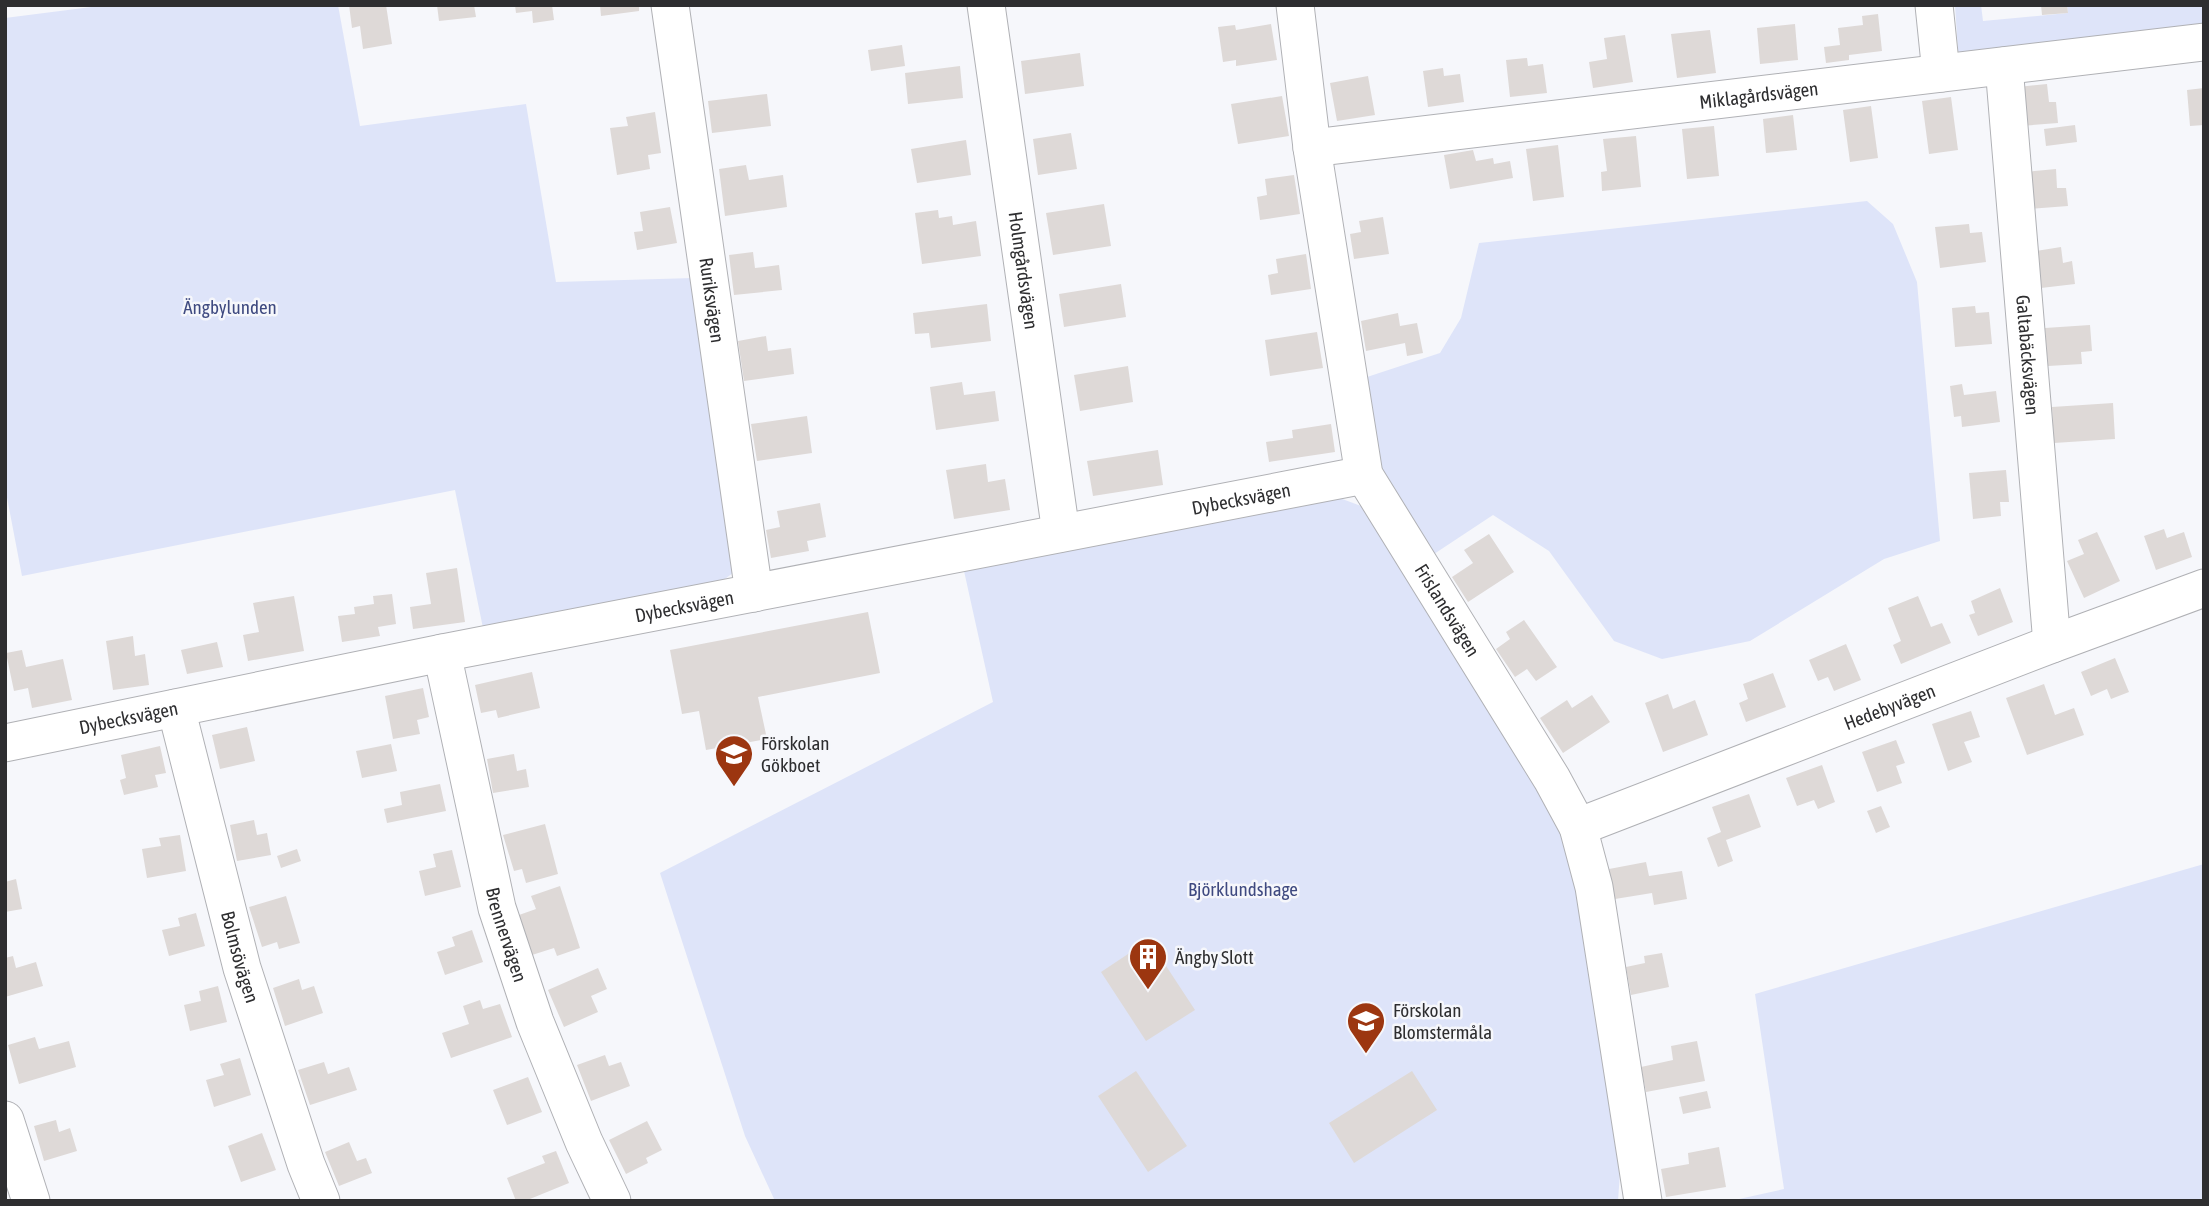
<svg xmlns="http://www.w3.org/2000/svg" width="2209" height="1206" viewBox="0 0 2209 1206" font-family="'Asap Condensed',sans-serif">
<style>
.green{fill:#dee4f9}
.building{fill:#ded9d7}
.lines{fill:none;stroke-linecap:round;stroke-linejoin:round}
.minor-casing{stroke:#b0b1b5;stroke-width:39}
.minor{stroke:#fff;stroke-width:37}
.labels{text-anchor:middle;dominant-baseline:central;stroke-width:5;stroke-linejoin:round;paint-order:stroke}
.street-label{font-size:19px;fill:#2e2e30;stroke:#f6f7fb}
.park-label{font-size:19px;fill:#3f4a80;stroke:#f6f7fb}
.poi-label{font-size:19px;fill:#2e2e30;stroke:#f6f7fb;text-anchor:start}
</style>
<rect width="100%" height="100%" fill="#f6f7fb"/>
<path class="green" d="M 107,5 L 338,5 L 360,126 L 526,104 L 556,282 L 693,278 L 733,573 L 722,581 L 483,628 L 455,490 L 22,576 L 5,487 L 5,18 Z
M 1955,5 L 1981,5 L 1983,21 L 2068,13 L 2067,5 L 2204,5 L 2204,32 L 1971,58 L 1958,51 Z
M 1867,201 L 1893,224 L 1917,282 L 1940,541 L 1884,559 L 1750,641 L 1662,659 L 1614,641 L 1549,551 L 1493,515 L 1431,556 L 1381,468 L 1364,378 L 1440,353 L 1461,318 L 1479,243 Z
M 1337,497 L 1369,509 L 1569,830 L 1621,1158 L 1618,1201 L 775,1201 L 745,1136 L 660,873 L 993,702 L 964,571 Z
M 2204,864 L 2204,1201 L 1730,1201 L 1784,1189 L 1755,994 Z"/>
<path class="building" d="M 349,5 L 386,5 L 392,44 L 363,49 L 360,26 L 352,28 Z
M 437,5 L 474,5 L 476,17 L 439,21 Z
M 515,5 L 552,5 L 554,20 L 533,23 L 532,11 L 516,13 Z
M 600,5 L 639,5 L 639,11 L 601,16 Z
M 2041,5 L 2067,5 L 2068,13 L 2042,15 Z
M 1878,14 L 1882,51 L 1849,55 L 1849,60 L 1826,63 L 1824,47 L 1840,45 L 1838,28 L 1863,25 L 1862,16 Z
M 1271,24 L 1277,60 L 1236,66 L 1236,60 L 1223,62 L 1218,27 L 1235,25 L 1236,30 Z
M 1795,24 L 1798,60 L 1760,64 L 1757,28 Z
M 1710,30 L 1716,73 L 1677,78 L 1671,34 Z
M 1625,35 L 1633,82 L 1593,88 L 1589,62 L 1607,59 L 1604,38 Z
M 902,45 L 905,66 L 871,71 L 868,50 Z
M 1080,53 L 1084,86 L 1025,94 L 1021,61 Z
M 1527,58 L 1528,66 L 1543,64 L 1547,93 L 1510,97 L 1506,60 Z
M 960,66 L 963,98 L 908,104 L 905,73 Z
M 1443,68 L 1444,76 L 1460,74 L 1464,102 L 1428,107 L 1423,71 Z
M 1368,76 L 1375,115 L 1337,121 L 1330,83 Z
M 2047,84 L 2049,102 L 2056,102 L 2058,123 L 2021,126 L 2018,87 Z
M 2204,88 L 2204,125 L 2190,126 L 2187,90 Z
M 767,94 L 771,126 L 712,133 L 708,101 Z
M 1282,96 L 1289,136 L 1238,144 L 1231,104 Z
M 1951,97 L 1958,150 L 1929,154 L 1922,101 Z
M 1871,106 L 1878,158 L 1850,162 L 1843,110 Z
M 655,112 L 661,153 L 648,155 L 650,169 L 617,175 L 610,128 L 628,126 L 626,117 Z
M 1793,115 L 1797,150 L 1766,153 L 1763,119 Z
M 2075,125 L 2077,142 L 2046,146 L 2044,129 Z
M 1714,126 L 1719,176 L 1687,179 L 1682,129 Z
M 1071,133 L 1077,169 L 1038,175 L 1033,139 Z
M 1636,136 L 1641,187 L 1602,191 L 1601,172 L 1607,171 L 1603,139 Z
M 966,140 L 971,175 L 917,183 L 911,149 Z
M 1558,145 L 1564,197 L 1533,201 L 1526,149 Z
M 1473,150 L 1476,161 L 1493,158 L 1494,164 L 1510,161 L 1513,178 L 1450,189 L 1444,155 Z
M 746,165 L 749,180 L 783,175 L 787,207 L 725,216 L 719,169 Z
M 2056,169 L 2057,188 L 2066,188 L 2068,206 L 2028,209 L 2025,172 Z
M 1294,175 L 1300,214 L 1260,220 L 1257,197 L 1267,195 L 1265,179 Z
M 1104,204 L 1111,246 L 1053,255 L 1046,213 Z
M 670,207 L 677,243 L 637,250 L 634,232 L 643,231 L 640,212 Z
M 938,210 L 939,218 L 952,216 L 953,225 L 976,221 L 981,256 L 922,264 L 915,213 Z
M 1383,217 L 1389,254 L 1354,259 L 1350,234 L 1361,232 L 1359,221 Z
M 1969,224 L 1970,233 L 1982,232 L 1986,262 L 1940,268 L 1935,227 Z
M 2061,247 L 2063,263 L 2072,261 L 2075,284 L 2041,288 L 2036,251 Z
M 753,252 L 755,268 L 779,265 L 782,290 L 734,295 L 729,255 Z
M 1306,254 L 1311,289 L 1271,295 L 1268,275 L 1278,273 L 1276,259 Z
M 1121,284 L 1126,317 L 1064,327 L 1059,294 Z
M 987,304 L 991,341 L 931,348 L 929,333 L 915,334 L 913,313 Z
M 1975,306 L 1976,313 L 1989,312 L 1992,344 L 1955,347 L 1952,308 Z
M 1398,313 L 1400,326 L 1417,323 L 1423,353 L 1407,356 L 1405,343 L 1366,351 L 1361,321 Z
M 2090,325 L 2092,351 L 2081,352 L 2082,364 L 2048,366 L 2045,328 Z
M 1317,332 L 1323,368 L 1270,376 L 1265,340 Z
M 766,336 L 768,351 L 791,348 L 794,374 L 744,381 L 738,341 Z
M 1128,366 L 1133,402 L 1080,411 L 1074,375 Z
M 962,382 L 964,395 L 995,391 L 999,421 L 936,430 L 930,387 Z
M 1962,384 L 1964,395 L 1996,391 L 2000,422 L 1962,427 L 1961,416 L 1954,417 L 1950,386 Z
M 2113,403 L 2115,439 L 2054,443 L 2052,407 Z
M 807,416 L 812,453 L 757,461 L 751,424 Z
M 1331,424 L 1335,452 L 1269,462 L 1266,442 L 1293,438 L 1292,430 Z
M 1158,450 L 1163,485 L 1093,496 L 1087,461 Z
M 986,464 L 988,482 L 1005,479 L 1010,510 L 954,519 L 946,470 Z
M 2006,470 L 2009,502 L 2000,502 L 2001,516 L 1973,519 L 1969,473 Z
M 820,503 L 826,537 L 807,541 L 809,551 L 771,558 L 766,530 L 780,527 L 777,511 Z
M 2164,529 L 2167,538 L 2184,532 L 2192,557 L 2156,570 L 2144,536 Z
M 2097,532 L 2120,581 L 2084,598 L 2067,561 L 2084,554 L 2078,540 Z
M 1489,534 L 1514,572 L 1468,602 L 1452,577 L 1473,563 L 1464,550 Z
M 457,568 L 465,622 L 413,629 L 410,607 L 431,604 L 426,573 Z
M 2000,588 L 2013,622 L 1978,636 L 1969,615 L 1975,613 L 1971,601 Z
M 392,594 L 396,624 L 378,627 L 380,636 L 342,642 L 338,616 L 355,614 L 354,607 L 374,604 L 373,596 Z
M 294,596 L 304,651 L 248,661 L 243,635 L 259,632 L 253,603 Z
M 1918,596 L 1931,627 L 1942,623 L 1951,643 L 1901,664 L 1893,645 L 1901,641 L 1888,608 Z
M 868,612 L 880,673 L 758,697 L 767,739 L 706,750 L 699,711 L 682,714 L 670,650 Z
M 1524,620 L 1557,667 L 1536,681 L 1527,669 L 1515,677 L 1496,649 L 1510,639 L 1506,632 Z
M 133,636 L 135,656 L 145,654 L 149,685 L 113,690 L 106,641 Z
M 217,642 L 223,667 L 187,674 L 181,650 Z
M 1846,644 L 1861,680 L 1834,691 L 1828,677 L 1818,681 L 1809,660 Z
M 22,650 L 26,667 L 63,659 L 72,700 L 32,708 L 28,688 L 14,691 L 6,653 Z
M 2115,658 L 2129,692 L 2111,699 L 2107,689 L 2091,696 L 2081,672 Z
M 532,672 L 540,708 L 498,718 L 496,710 L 481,713 L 475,685 Z
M 1773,673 L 1786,707 L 1746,722 L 1739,703 L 1748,699 L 1743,684 Z
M 2044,684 L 2055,715 L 2074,708 L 2084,735 L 2027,755 L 2006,698 Z
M 423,688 L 429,717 L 417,720 L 420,734 L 393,739 L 385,696 Z
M 1668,694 L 1673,709 L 1695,700 L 1708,735 L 1663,752 L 1645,703 Z
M 1592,695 L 1610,722 L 1563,753 L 1540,718 L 1567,700 L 1572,708 Z
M 1971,711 L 1980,737 L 1964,742 L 1972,762 L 1948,771 L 1932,724 Z
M 247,727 L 255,761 L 220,769 L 212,735 Z
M 1896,740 L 1905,763 L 1896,766 L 1902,783 L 1877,792 L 1862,752 Z
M 391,744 L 397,771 L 362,778 L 356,751 Z
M 160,746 L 166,773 L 155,775 L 158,787 L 124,795 L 120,780 L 126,778 L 121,755 Z
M 514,754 L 517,771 L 526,769 L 529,787 L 493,793 L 487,759 Z
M 1822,765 L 1835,802 L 1818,809 L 1814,800 L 1797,806 L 1786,778 Z
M 440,784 L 446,811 L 387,823 L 384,809 L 402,805 L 400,792 Z
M 1749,794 L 1761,827 L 1726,840 L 1733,861 L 1718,867 L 1707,838 L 1721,832 L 1712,807 Z
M 1881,806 L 1890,827 L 1876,833 L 1867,811 Z
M 254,820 L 257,835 L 267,833 L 271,855 L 237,861 L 230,825 Z
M 545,824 L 558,874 L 526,883 L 522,869 L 514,871 L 503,835 Z
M 180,835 L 186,871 L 147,878 L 142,849 L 161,846 L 159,838 Z
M 297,849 L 301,861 L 281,868 L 277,856 Z
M 452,850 L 461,887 L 425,896 L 419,871 L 436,867 L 433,854 Z
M 1646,862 L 1649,876 L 1682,871 L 1687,899 L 1654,905 L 1652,893 L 1615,899 L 1609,869 Z
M 16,879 L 22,909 L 5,912 L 5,882 Z
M 560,886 L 580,948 L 557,956 L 554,948 L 532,955 L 519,915 L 536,909 L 531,896 Z
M 286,896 L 300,943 L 279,949 L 277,942 L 262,947 L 249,907 Z
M 196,913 L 205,946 L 169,956 L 162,930 L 180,926 L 178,918 Z
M 472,930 L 483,962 L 445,975 L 437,952 L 455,946 L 452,937 Z
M 1149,940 L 1195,1010 L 1146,1041 L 1101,972 Z
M 1662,953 L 1669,987 L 1631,995 L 1626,967 L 1645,963 L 1644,956 Z
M 13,956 L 16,968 L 36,962 L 43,986 L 5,997 L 5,958 Z
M 598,968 L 607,989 L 591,996 L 598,1012 L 564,1027 L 548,990 Z
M 299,979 L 302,990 L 314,986 L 323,1013 L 285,1026 L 273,988 Z
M 218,986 L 227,1022 L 190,1031 L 184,1005 L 201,1001 L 199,991 Z
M 480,1000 L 483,1009 L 500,1004 L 512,1037 L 451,1058 L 442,1033 L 469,1024 L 463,1006 Z
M 35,1037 L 39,1049 L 69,1041 L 76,1067 L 19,1084 L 8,1045 Z
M 1697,1041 L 1705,1081 L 1646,1092 L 1641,1067 L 1673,1060 L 1671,1046 Z
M 605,1055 L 609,1066 L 621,1062 L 630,1086 L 591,1101 L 577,1065 Z
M 240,1058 L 251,1095 L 214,1107 L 206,1080 L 224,1075 L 220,1064 Z
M 324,1062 L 328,1074 L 349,1067 L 357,1090 L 310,1105 L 298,1070 Z
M 1136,1071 L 1187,1146 L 1148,1172 L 1098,1096 Z
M 1412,1071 L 1437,1110 L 1354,1163 L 1329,1123 Z
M 528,1077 L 542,1112 L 507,1125 L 493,1090 Z
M 1707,1091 L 1711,1108 L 1683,1114 L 1679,1097 Z
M 56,1120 L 59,1132 L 70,1128 L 77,1151 L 44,1161 L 34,1126 Z
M 647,1121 L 662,1150 L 646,1158 L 648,1163 L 626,1174 L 609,1140 Z
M 262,1133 L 276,1170 L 241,1182 L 228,1146 Z
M 349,1142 L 357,1161 L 366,1158 L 372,1173 L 339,1186 L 325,1152 Z
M 1719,1147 L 1726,1187 L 1666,1197 L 1661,1169 L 1689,1164 L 1688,1153 Z
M 556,1151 L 569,1183 L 525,1201 L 516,1201 L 507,1178 L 545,1163 L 542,1156 Z"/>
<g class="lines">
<defs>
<g id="minor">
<path id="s1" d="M 670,5 L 754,593"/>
<path id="s2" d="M 986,5 L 1061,533"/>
<path id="s3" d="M 1295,5 L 1312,148 L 1364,475 L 1552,779 L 1578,827 L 1594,887 L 1643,1201"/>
<path d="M 1934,5 L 1941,73"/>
<path id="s4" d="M 2004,66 L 2052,644"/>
<path id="s5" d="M 1312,148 L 2204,42"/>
<path id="s6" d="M 442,653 L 497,908 L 535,1022 L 584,1142 L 612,1201"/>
<path id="s7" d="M 176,708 L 242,968 L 306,1164 L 321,1201"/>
<path id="s8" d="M 5,743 L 442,653 L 1364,475"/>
<path id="s9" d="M 1578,827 L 2052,644 L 2204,588"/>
<path d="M 5,1120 L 31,1201"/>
</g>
</defs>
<use href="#minor" class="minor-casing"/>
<use href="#minor" class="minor"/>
</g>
<defs>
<symbol id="school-pin" viewBox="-11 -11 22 30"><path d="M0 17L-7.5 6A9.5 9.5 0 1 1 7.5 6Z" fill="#9c3610" stroke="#f6f7fb"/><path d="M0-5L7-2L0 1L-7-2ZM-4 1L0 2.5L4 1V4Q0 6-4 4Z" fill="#fff"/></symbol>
<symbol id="building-pin" viewBox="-11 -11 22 30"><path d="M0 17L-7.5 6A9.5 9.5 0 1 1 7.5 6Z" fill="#9c3610" stroke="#f6f7fb"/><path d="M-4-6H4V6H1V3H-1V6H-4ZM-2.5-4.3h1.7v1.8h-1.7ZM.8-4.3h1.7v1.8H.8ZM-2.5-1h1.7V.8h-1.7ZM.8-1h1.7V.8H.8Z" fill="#fff"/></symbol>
</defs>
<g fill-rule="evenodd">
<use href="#school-pin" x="712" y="732" width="44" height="60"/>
<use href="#building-pin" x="1126" y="935" width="44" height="60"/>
<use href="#school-pin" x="1344" y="999" width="44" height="60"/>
</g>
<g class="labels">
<g class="street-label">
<text stroke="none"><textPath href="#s5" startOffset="450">Miklagårdsvägen</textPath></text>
<text stroke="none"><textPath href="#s2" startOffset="268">Holmgårdsvägen</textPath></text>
<text stroke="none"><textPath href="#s1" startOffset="298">Ruriksvägen</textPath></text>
<text stroke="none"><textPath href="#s4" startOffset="290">Galtabäcksvägen</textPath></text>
<text stroke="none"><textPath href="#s8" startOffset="1260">Dybecksvägen</textPath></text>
<text stroke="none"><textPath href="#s8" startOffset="693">Dybecksvägen</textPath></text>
<text stroke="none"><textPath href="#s3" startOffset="634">Frislandsvägen</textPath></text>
<text stroke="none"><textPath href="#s9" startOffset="334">Hedebyvägen</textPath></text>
<text stroke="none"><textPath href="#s8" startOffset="126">Dybecksvägen</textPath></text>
<text stroke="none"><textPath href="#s6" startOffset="289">Brennervägen</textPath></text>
<text stroke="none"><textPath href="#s7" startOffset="257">Bolmsövägen</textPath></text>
</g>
<g class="park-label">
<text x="230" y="307">Ängbylunden</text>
<text x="1243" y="889">Björklundshage</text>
</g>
<g class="poi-label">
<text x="761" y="743">Förskolan<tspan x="761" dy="22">Gökboet</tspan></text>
<text x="1175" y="957">Ängby Slott</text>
<text x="1393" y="1010">Förskolan<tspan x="1393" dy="22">Blomstermåla</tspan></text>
</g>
</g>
<rect width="2209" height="1206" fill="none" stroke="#2e2e30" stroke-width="14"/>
</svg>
